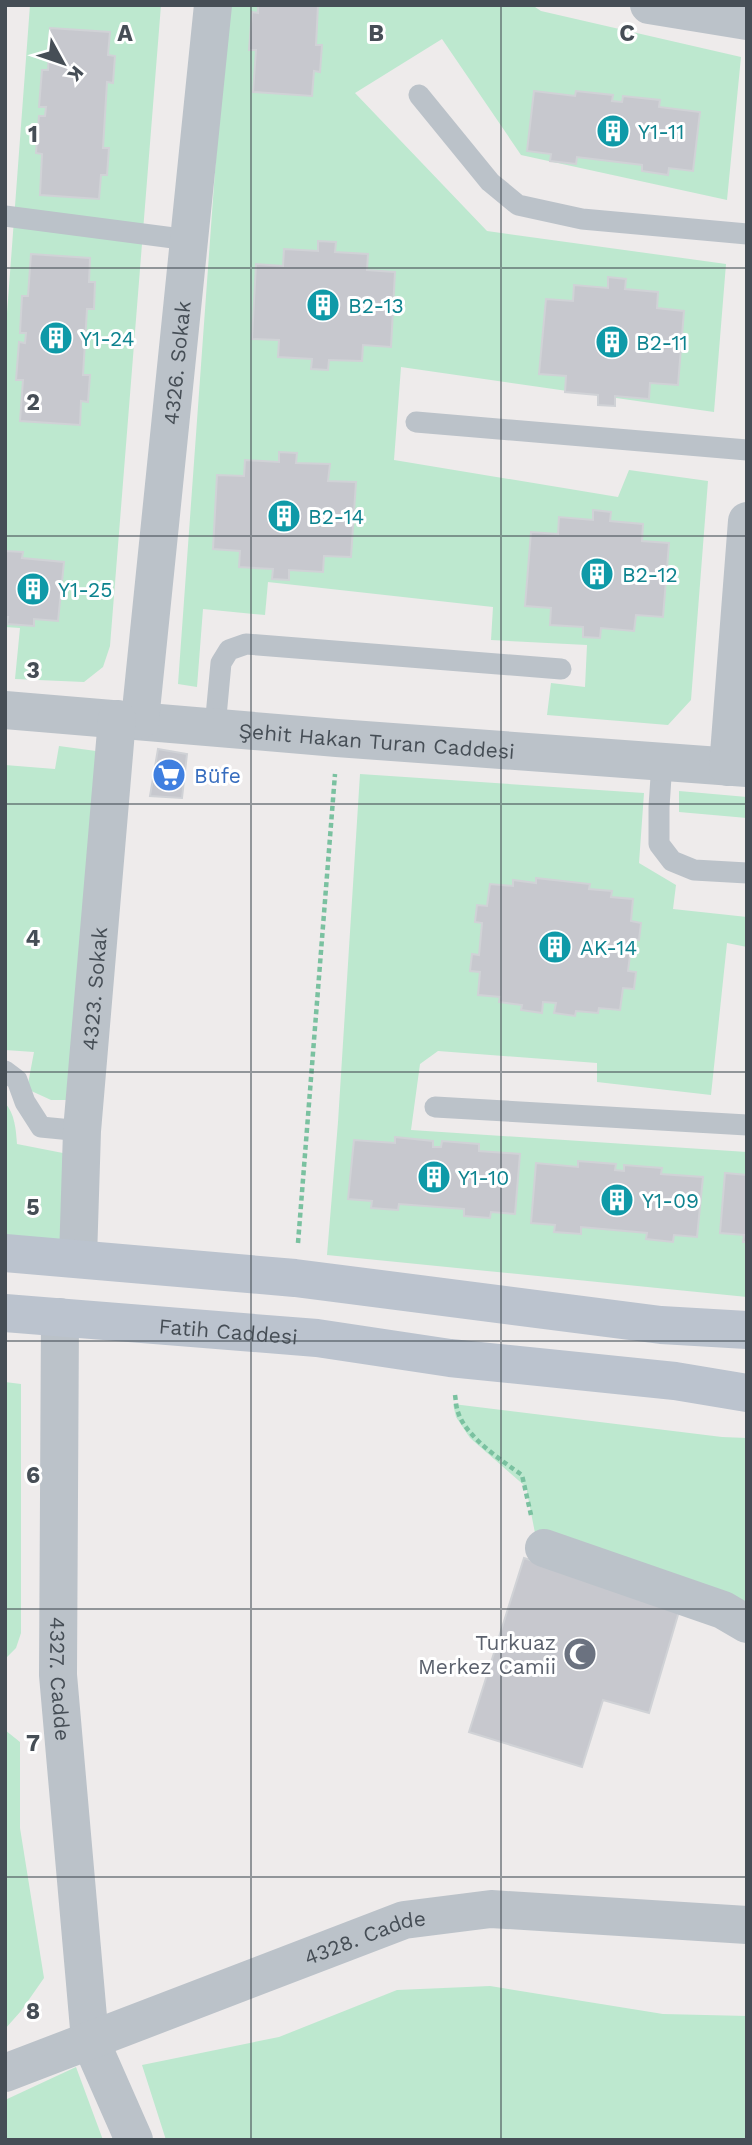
<svg xmlns="http://www.w3.org/2000/svg" width="752" height="2145" viewBox="0 0 752 2145" font-family="'Work Sans',sans-serif">
<style>
.green{fill:#bde8cf}
.building{fill:#c7c8ce;stroke:#d0d2d6;stroke-width:2}
.lines{fill:none;stroke-linecap:round;stroke-linejoin:round}
.path{stroke:#7ac1a0;stroke-width:4.5;stroke-dasharray:5 3.5;stroke-linecap:butt}
.lane{stroke:#bbc2c9;stroke-width:21}
.street{stroke:#bbc2c9;stroke-width:38}
.secondary{stroke:#bbc3ce;stroke-width:38}
.grid{fill:none;stroke:#464e56;stroke-width:2;stroke-opacity:0.55}
.labels{text-anchor:middle;dominant-baseline:central;stroke-width:6;stroke-linejoin:round;paint-order:stroke}
.culture-label{font-size:21px;fill:#0d838f;stroke:#fff;text-anchor:start}
.street-label{font-size:21px;fill:#464e56;stroke:#fff}
.shop-label{font-size:21px;fill:#366cbe;stroke:#fff;text-anchor:start}
.worship-label{font-size:21px;fill:#5b616d;stroke:#fff;text-anchor:end}
.grid-label{font-size:23px;text-anchor:middle;font-weight:bold;fill:#464e56;stroke:#fff;stroke-width:6;stroke-linejoin:round;paint-order:stroke}
</style>
<rect width="100%" height="100%" fill="#eeebeb"/>
<path class="green" d="M 30,5 L 161,5 L 110,646 L 103,667 L 84,682 L 15,679 L 20,628 L 5,627 L 5,340 Z
M 227,5 L 532,5 L 541,11 L 741,57 L 727,200 L 521,155 L 442,39 L 355,93 L 487,231 L 726,264 L 714,412 L 401,367 L 394,460 L 618,497 L 629,470 L 708,481 L 691,700 L 668,725 L 547,715 L 551,683 L 585,687 L 587,645 L 491,640 L 493,607 L 268,582 L 265,615 L 203,609 L 197,687 L 178,684 Z
M 59,746 L 96,751 L 73,1100 L 51,1100 L 27,1089 L 34,1052 L 5,1050 L 5,765 L 55,769 Z
M 360,774 L 644,793 L 639,863 L 676,885 L 673,909 L 747,917 L 747,947 L 727,943 L 711,1095 L 597,1082 L 597,1063 L 438,1051 L 420,1064 L 411,1130 L 747,1152 L 747,1297 L 327,1255 L 338,1122 Z
M 679,791 L 747,797 L 747,818 L 679,812 Z
M 5,1103 C 15,1114 16,1130 17,1144 L 68,1154 L 62,1246 L 5,1241 Z
M 5,1382 L 21,1384 L 21,1633 L 16,1648 L 5,1659 Z
M 453,1404 L 722,1437 L 747,1438 L 747,1623 L 535,1533 L 526,1487 L 470,1438 L 456,1417 Z
M 5,1730 L 20,1742 L 20,1828 L 44,1978 L 21,2011 L 5,2029 Z
M 490,1986 L 663,2014 L 747,2016 L 747,2140 L 166,2140 L 142,2065 L 279,2037 L 397,1990 Z
M 76,2067 L 103,2140 L 5,2140 L 5,2100 Z"/>
<path class="building" d="M 258,5 L 318,5 L 316,45 L 322,45 L 320,72 L 314,71 L 312,96 L 253,92 L 256,50 L 249,50 L 252,12 L 258,13 Z
M 50,28 L 110,32 L 108,55 L 115,56 L 113,83 L 107,82 L 103,148 L 109,148 L 107,175 L 101,175 L 99,199 L 40,195 L 42,154 L 36,153 L 39,116 L 45,116 L 46,107 L 39,107 L 42,70 L 48,70 Z
M 534,91 L 575,96 L 576,91 L 613,95 L 612,101 L 622,102 L 623,96 L 660,100 L 659,107 L 700,112 L 693,171 L 669,168 L 668,175 L 642,171 L 642,165 L 577,157 L 576,164 L 550,161 L 551,154 L 527,151 Z
M 318,241 L 336,242 L 335,252 L 368,254 L 367,270 L 395,272 L 391,347 L 363,345 L 362,361 L 329,360 L 328,370 L 311,369 L 312,359 L 278,357 L 279,340 L 252,339 L 256,264 L 283,266 L 284,249 L 318,251 Z
M 31,254 L 90,258 L 89,282 L 95,282 L 94,309 L 87,309 L 83,375 L 90,375 L 88,402 L 81,401 L 80,425 L 20,421 L 23,380 L 16,380 L 19,342 L 25,343 L 26,333 L 20,333 L 22,296 L 28,296 Z
M 608,277 L 626,279 L 625,289 L 658,292 L 657,308 L 684,311 L 678,385 L 650,383 L 649,399 L 615,396 L 615,406 L 598,405 L 598,395 L 565,392 L 566,376 L 539,374 L 546,299 L 573,301 L 574,285 L 608,288 Z
M 279,452 L 297,453 L 296,463 L 330,464 L 328,481 L 356,482 L 351,557 L 324,556 L 323,572 L 289,570 L 289,580 L 272,579 L 273,569 L 239,567 L 240,551 L 213,549 L 217,475 L 244,476 L 245,460 L 279,462 Z
M 593,510 L 611,512 L 610,521 L 643,524 L 642,541 L 669,543 L 663,617 L 636,615 L 634,631 L 601,628 L 600,638 L 583,637 L 583,627 L 550,625 L 551,608 L 525,606 L 531,532 L 558,534 L 559,517 L 593,520 Z
M 5,551 L 23,552 L 22,558 L 64,562 L 58,621 L 34,619 L 34,626 L 7,624 L 8,617 L 5,617 Z
M 158,749 L 187,754 L 182,798 L 150,796 Z
M 536,878 L 590,884 L 589,889 L 612,891 L 611,897 L 633,899 L 631,921 L 641,923 L 639,940 L 632,939 L 628,971 L 636,972 L 634,989 L 623,988 L 620,1010 L 599,1008 L 598,1013 L 576,1011 L 575,1016 L 554,1013 L 556,1003 L 543,1002 L 542,1013 L 521,1010 L 522,1005 L 499,1002 L 500,997 L 478,995 L 480,972 L 470,971 L 472,954 L 479,955 L 482,923 L 475,922 L 477,905 L 487,906 L 490,884 L 513,886 L 513,880 L 536,883 Z
M 395,1137 L 433,1141 L 433,1147 L 441,1147 L 442,1141 L 479,1144 L 479,1151 L 520,1154 L 515,1214 L 491,1212 L 490,1218 L 464,1216 L 464,1209 L 399,1204 L 398,1210 L 371,1208 L 372,1201 L 348,1199 L 354,1140 L 395,1143 Z
M 578,1161 L 616,1164 L 615,1170 L 624,1171 L 624,1165 L 662,1168 L 661,1174 L 703,1177 L 697,1237 L 674,1235 L 673,1242 L 646,1239 L 647,1233 L 581,1227 L 581,1234 L 554,1232 L 555,1225 L 531,1223 L 536,1163 L 578,1167 Z
M 725,1173 L 747,1175 L 747,1242 L 743,1242 L 744,1235 L 720,1233 Z
M 524,1558 L 680,1608 L 649,1713 L 603,1700 L 582,1767 L 469,1732 Z"/>
<g class="lines">
<path class="path" d="M 298,1243 L 335,774
M 455,1395 C 456,1401 456,1407 458,1412 C 465,1436 502,1461 522,1475 L 531,1515"/>
<path class="lane" d="M 419,95 L 490,182 L 518,205 L 582,219 L 747,234
M 5,216 L 189,240
M 416,422 L 747,450
M 215,727 L 221,663 L 229,650 L 246,644 L 561,669
M 662,762 L 659,807 L 659,844 L 672,861 L 694,870 L 747,873
M 5,1071 L 17,1080 L 25,1102 L 41,1127 L 82,1131
M 435,1107 L 747,1125"/>
<g class="street">
<path d="M 649,5 L 747,21"/>
<path id="s1" d="M 5,710 L 337,738 L 747,768"/>
<path id="s2" d="M 140,720 L 213,5"/>
<path d="M 728,767 L 747,521"/>
<path id="s3" d="M 78,1258 L 82,1131 L 117,719"/>
<path id="s4" d="M 60,1317 L 58,1675 L 90,2040 L 134,2140"/>
<path d="M 544,1548 L 723,1610 L 747,1624"/>
<path id="s5" d="M 5,2073 L 404,1920 L 491,1909 L 747,1925"/>
</g>
<g class="secondary">
<path d="M 5,1253 L 295,1278 L 661,1325 L 747,1330"/>
<path id="s6" d="M 5,1313 L 317,1338 L 450,1358 L 675,1381 L 747,1393"/>
</g>
</g>
<path class="grid" d="M 251,5 L 251,2140M 501,5 L 501,2140M 5,268 L 747,268M 5,536 L 747,536M 5,804 L 747,804M 5,1072 L 747,1072M 5,1341 L 747,1341M 5,1609 L 747,1609M 5,1877 L 747,1877"/>
<defs>
<symbol id="building-disc" viewBox="-11 -11 22 22"><circle r="9.5" fill="#0f9aa8" stroke="#fff"/><path d="M-4-6H4V6H1V3H-1V6H-4ZM-2.5-4.3h1.7v1.8h-1.7ZM.8-4.3h1.7v1.8H.8ZM-2.5-1h1.7V.8h-1.7ZM.8-1h1.7V.8H.8Z" fill="#fff"/></symbol>
<symbol id="supermarket-disc" viewBox="-11 -11 22 22"><circle r="9.5" fill="#3f7fe0" stroke="#fff"/><path d="M-6-5.5h2.5l.6 2H6L4.5 2H-2.5L-4.4-4H-6ZM-1.5 3.2a1.3 1.3 0 1 0 .1 0ZM3 3.2a1.3 1.3 0 1 0 .1 0Z" fill="#fff"/></symbol>
<symbol id="mosque-disc" viewBox="-11 -11 22 22"><circle r="9.5" fill="#6b7280" stroke="#fff"/><path d="M3.5-4.9A6 6 0 1 0 3.5 4.9A5 5 0 1 1 3.5-4.9Z" fill="#fff"/></symbol>
</defs>
<g fill-rule="evenodd">
<use href="#building-disc" x="594" y="112" width="38" height="38"/>
<use href="#building-disc" x="304" y="286" width="38" height="38"/>
<use href="#building-disc" x="37" y="319" width="38" height="38"/>
<use href="#building-disc" x="593" y="323" width="38" height="38"/>
<use href="#building-disc" x="265" y="497" width="38" height="38"/>
<use href="#building-disc" x="578" y="555" width="38" height="38"/>
<use href="#building-disc" x="14" y="570" width="38" height="38"/>
<use href="#supermarket-disc" x="150" y="756" width="38" height="38"/>
<use href="#building-disc" x="536" y="928" width="38" height="38"/>
<use href="#building-disc" x="415" y="1158" width="38" height="38"/>
<use href="#building-disc" x="598" y="1181" width="38" height="38"/>
<use href="#mosque-disc" x="561" y="1635" width="38" height="38"/>
</g>
<g class="labels">
<g class="culture-label">
<text x="638" y="131">Y1-11</text>
<text x="348" y="305">B2-13</text>
<text x="80" y="338">Y1-24</text>
<text x="636" y="342">B2-11</text>
<text x="308" y="516">B2-14</text>
<text x="622" y="574">B2-12</text>
<text x="58" y="589">Y1-25</text>
<text x="580" y="947">AK-14</text>
<text x="458" y="1177">Y1-10</text>
<text x="642" y="1200">Y1-09</text>
</g>
<g class="street-label">
<text stroke="none"><textPath href="#s2" startOffset="359">4326. Sokak</textPath></text>
<text stroke="none"><textPath href="#s1" startOffset="373">Şehit Hakan Turan Caddesi</textPath></text>
<text stroke="none"><textPath href="#s3" startOffset="270">4323. Sokak</textPath></text>
<text stroke="none"><textPath href="#s6" startOffset="224">Fatih Caddesi</textPath></text>
<text stroke="none"><textPath href="#s4" startOffset="362">4327. Cadde</textPath></text>
<text stroke="none"><textPath href="#s5" startOffset="385">4328. Cadde</textPath></text>
</g>
<g class="shop-label">
<text x="194" y="775">Büfe</text>
</g>
<g class="worship-label">
<text x="556" y="1642">Turkuaz<tspan x="556" dy="24">Merkez Camii</tspan></text>
</g>
</g>
<g class="grid-label">
<text x="125" y="41">A</text>
<text x="376" y="41">B</text>
<text x="627" y="41">C</text>
<text x="33" y="142">1</text>
<text x="33" y="410">2</text>
<text x="33" y="678">3</text>
<text x="33" y="946">4</text>
<text x="33" y="1215">5</text>
<text x="33" y="1483">6</text>
<text x="33" y="1751">7</text>
<text x="33" y="2019">8</text>
</g>
<rect width="752" height="2145" fill="none" stroke="#464e56" stroke-width="14"/>
<g transform="translate(63 63) rotate(130)" stroke="#ffffff" stroke-width="5" paint-order="stroke">
<path d="M0-5L12 26L0 18L-12 26Z" fill="#464e56"/>
<text y="-10" font-size="19" font-weight="bold" text-anchor="middle" fill="#464e56">K</text>
</g>
</svg>
